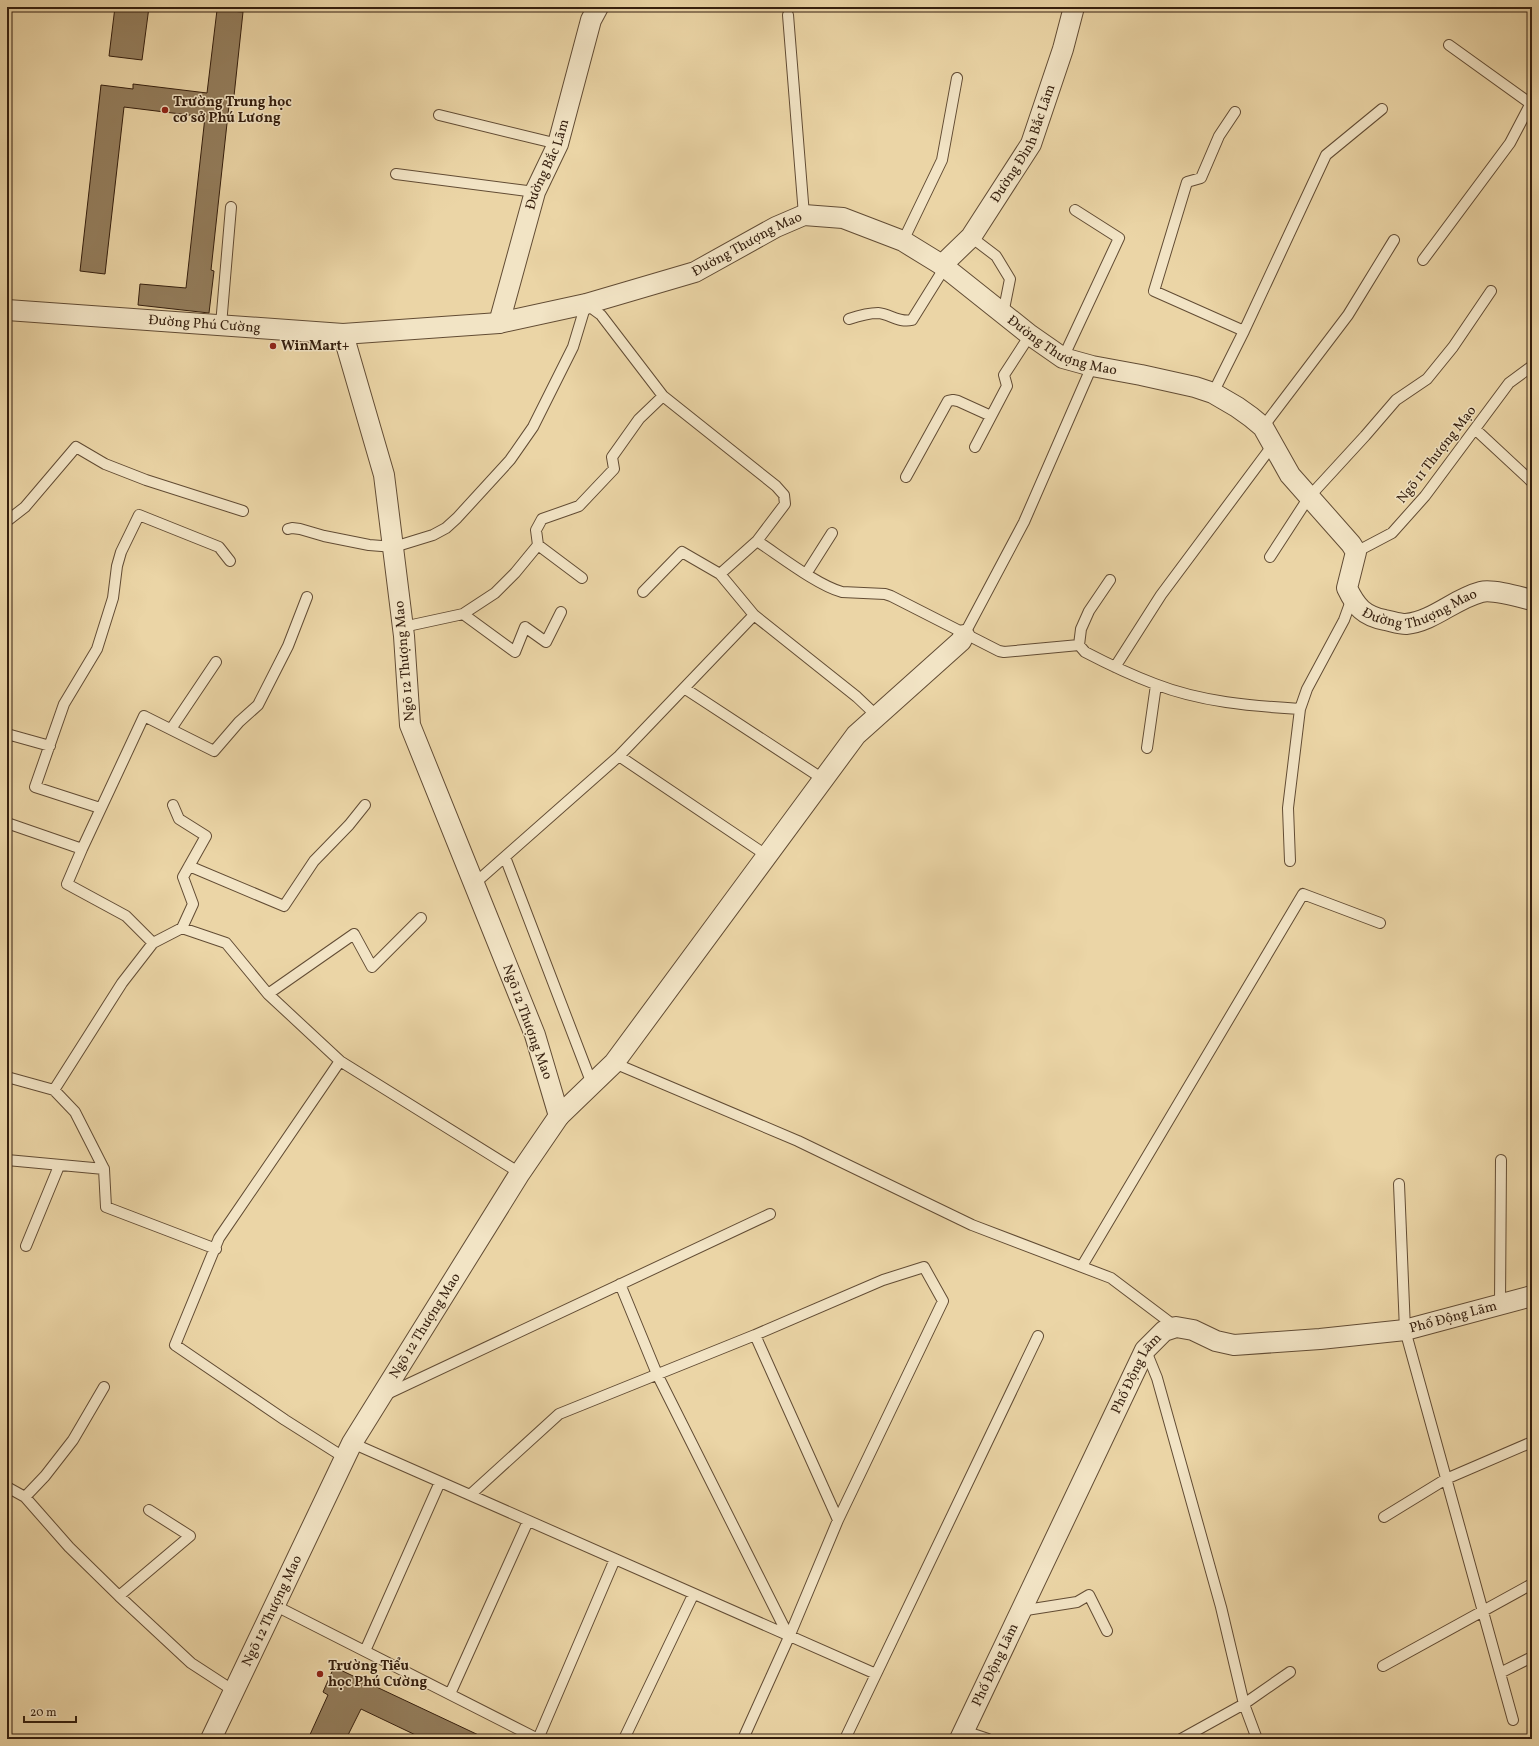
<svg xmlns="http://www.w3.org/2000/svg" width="1539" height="1746" viewBox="0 0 1539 1746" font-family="Vollkorn,serif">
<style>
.building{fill:#947e5d;stroke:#351f0e}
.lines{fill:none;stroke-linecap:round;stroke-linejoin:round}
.lane-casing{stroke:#624c34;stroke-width:12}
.street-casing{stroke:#624c34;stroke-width:22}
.lane{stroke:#f2e4c5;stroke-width:10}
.street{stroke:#f2e4c5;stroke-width:20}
.poi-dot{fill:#8f2418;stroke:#f2e4c5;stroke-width:1.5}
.labels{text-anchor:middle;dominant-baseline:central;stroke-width:3;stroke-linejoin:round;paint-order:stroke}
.poi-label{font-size:14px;font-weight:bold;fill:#351f0e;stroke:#f2e4c5;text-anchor:start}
.street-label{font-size:14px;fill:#351f0e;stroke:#f2e4c5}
</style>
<rect width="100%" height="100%" fill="#ebd5a6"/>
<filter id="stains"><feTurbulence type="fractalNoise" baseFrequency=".005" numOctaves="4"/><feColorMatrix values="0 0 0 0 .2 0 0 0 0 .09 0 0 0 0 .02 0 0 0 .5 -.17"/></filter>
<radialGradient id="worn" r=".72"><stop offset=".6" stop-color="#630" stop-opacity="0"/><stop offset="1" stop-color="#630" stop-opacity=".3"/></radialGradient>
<path class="building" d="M 115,7 L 149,7 L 142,60 L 109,56 Z
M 217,10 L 243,12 L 234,96 L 230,96 L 211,270 L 214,271 L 209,313 L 138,305 L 140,284 L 186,288 L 205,117 L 124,107 L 105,274 L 80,271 L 101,85 L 133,89 L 133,84 L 207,93 Z
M 334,1667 L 487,1739 L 424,1739 L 361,1709 L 346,1739 L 308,1739 L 328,1695 L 323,1692 Z"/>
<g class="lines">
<defs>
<path id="lane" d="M 788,15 L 804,215
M 1449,45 L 1531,104
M 1235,112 L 1219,136 L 1201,178 L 1187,182 L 1154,291 L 1244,331
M 439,115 L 558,144
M 396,174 L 535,192
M 971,237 L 996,256 L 1010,279 L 1003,314
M 903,241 L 942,160 L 957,78
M 1423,260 L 1510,143 L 1532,101
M 849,319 C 858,316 868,313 878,313 C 890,314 899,323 912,320 L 945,267
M 221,325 L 231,207
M 1063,358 L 1119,238 L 1075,210
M 1213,393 L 1244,331 L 1326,155 L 1382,109
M 1263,427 L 1348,315 L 1394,240
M 1475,429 L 1532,482
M 975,447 L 1007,386 L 1004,375 L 1030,335
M 906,477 L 948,401 L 953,400 L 958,401 L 991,416
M 7,521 L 25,507 L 76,447 L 105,464 L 146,480 L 243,511
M 288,529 L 292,528 L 300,529 L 324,536 L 369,545 L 394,547 L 433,535 L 446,528 L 457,518 L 510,460 L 533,427 L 573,347 L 586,304 L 601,315 L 663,396 L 776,486 L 784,495 L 785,504 L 757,541 L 720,574 L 682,552 L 643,592
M 757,541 C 780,556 817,585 842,592 L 885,594 L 891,596 L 999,651 L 1004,652 L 1079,645
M 538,545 L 582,578
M 1356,552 L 1392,533 L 1425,496 L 1509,383 L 1532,366
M 1270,557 L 1309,497 L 1365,436 L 1396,400 L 1427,379 L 1453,347 L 1491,291
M 720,574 L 754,615 L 857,697 L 877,716
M 806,574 L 832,533
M 1110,580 L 1089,611 L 1081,629 L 1079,645 L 1085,652 C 1108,664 1131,675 1155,684 C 1201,702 1251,706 1300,709
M 463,614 L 515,652 L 525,627 L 546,642 L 561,612
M 403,627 L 463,614 L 495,593 L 515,573 L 538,545 L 536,530 L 542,519 L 579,506 L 614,469 L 612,457 L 639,419 L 663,396
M 964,635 L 1024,522 L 1092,366
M 1115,667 L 1161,595 L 1272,446
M 684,688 L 823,779
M 171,729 L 216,662
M 7,734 L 50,746
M 1147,748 L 1156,685
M 619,756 L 766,855
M 173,805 L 179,819 L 206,836 L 183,877 L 193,904 L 182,928
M 100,808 L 35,787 L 64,704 L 97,649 L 113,598 L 117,566 L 121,552 L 139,515 L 219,547 L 230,561
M 7,823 L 82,849
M 505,857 L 592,1084
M 1290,861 L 1288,808 L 1300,709 L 1307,689 L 1344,620 L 1352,598
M 189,866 L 284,906 L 314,861 L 349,825 L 365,805
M 474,884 L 619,756 L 754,615
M 153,943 L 126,916 L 67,884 L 82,849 L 144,716 L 214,751 L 239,722 L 258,705 L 288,646 L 307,597
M 268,994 L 354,934 L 372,967 L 421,918
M 340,1061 L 219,1238 L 175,1345 L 285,1420 L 345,1458
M 614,1063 L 798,1141 L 972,1225 L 1111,1278 L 1176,1327
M 7,1077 L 54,1090 L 75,1112 L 104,1169
M 54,1090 L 122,983 L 153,943 L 182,928 L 226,943 L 268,994 L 340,1061 L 520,1173
M 7,1160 L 104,1169 L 106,1207 L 216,1249
M 1399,1184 L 1405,1330 L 1513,1720
M 26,1246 L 59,1166
M 1082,1266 L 1303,894 L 1380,923
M 620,1284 L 657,1374 L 789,1637
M 1500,1304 L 1501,1160
M 755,1335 L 838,1520
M 1146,1351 L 1157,1378 L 1221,1607 L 1244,1704 L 1257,1739
M 387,1394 L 770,1214
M 352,1443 L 876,1674
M 7,1487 L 25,1497 L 69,1547 L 119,1596 L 191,1663 L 234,1691
M 470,1495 L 559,1414 L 755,1335 L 883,1280 L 924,1267 L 943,1301 L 838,1520 L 789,1637 L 743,1739
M 25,1497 L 45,1476 L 73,1440 L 104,1387
M 1384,1517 L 1446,1479 L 1532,1442
M 119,1596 L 190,1536 L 149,1510
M 274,1605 L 538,1739
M 1020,1611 L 1077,1602 L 1089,1595 L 1107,1631
M 365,1651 L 440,1482
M 1383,1666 L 1532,1584
M 1500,1673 L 1532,1657
M 450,1694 L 528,1521
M 964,1731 L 988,1739
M 538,1739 L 615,1559
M 624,1739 L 693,1595
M 845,1739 L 1038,1336
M 1181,1739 L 1244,1704 L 1290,1672"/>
<g id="street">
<path id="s1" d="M 942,265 L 971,237 L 1031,144 L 1063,49 L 1074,7"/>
<path id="s2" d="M 7,310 L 343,334 L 499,323 L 586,304 L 695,272 L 776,227 L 804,215 L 843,218 L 903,241 L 942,265 L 1030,335 L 1063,358 L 1092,366 L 1141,375 L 1195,387 L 1213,393 L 1237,407 L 1251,417 L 1263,427 L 1290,475 L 1351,544 L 1356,552 L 1347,588 C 1356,607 1364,616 1385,620 C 1391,621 1399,624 1406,624 C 1434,621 1454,599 1481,592 C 1492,589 1520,597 1532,600"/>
<path id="s3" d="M 499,323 L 535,192 L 558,144 L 591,20 L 598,7"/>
<path d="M 559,1116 L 614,1063 L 856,735 L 961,641 L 964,635"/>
<path id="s4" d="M 211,1739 L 352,1443 L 520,1173 L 559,1116 L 535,1035 L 410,725 L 404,636 L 384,475 L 343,334"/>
<path id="s5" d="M 960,1739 L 1145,1350 L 1164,1331 L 1176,1327 L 1193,1330 L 1216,1341 L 1234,1345 L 1320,1339 L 1405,1330 L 1532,1296"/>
</g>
</defs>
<use href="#lane" class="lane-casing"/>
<use href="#street" class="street-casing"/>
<use href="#lane" class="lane"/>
<use href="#street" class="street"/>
</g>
<g class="poi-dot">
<circle cx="165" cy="110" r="4"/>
<circle cx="273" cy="346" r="4"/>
<circle cx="320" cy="1674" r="4"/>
</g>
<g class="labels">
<g class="poi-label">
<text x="173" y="102">Trường Trung học<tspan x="173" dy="16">cơ sở Phú Lương</tspan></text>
<text x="281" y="346">WinMart+</text>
<text x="328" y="1666">Trường Tiểu<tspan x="328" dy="16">học Phú Cường</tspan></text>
</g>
<g class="street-label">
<text stroke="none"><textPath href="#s1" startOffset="148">Đường Đình Bắc Lãm</textPath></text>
<text stroke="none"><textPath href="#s3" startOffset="166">Đường Bắc Lãm</textPath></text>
<text stroke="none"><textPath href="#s2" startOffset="755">Đường Thượng Mao</textPath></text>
<text stroke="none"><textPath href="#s2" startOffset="198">Đường Phú Cường</textPath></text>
<text stroke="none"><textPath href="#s2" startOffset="1115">Đường Thượng Mao</textPath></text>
<text transform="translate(1437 455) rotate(-52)">Ngõ 11 Thượng Mạo</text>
<text stroke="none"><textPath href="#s2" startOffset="1619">Đường Thượng Mao</textPath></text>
<text transform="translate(405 661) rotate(-95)">Ngõ 12 Thượng Mao</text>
<text transform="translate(527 1022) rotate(70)">Ngõ 12 Thượng Mao</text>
<text stroke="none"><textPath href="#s5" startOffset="753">Phố Động Lãm</textPath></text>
<text stroke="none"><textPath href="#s4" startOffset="466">Ngõ 12 Thượng Mao</textPath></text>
<text stroke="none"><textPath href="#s5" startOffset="406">Phố Động Lãm</textPath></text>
<text stroke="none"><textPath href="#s4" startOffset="142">Ngõ 12 Thượng Mao</textPath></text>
<text stroke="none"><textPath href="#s5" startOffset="82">Phố Động Lãm</textPath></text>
</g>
</g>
<rect width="1539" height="1746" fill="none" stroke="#ebd5a6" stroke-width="24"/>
<rect x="8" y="8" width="1523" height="1730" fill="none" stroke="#351f0e" stroke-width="2"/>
<rect x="12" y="12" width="1515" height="1722" fill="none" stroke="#351f0e"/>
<path d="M24 1716v6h52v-6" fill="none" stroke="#351f0e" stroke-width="2"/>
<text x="30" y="1716" font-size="12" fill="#351f0e" stroke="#f2e4c5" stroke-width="3" paint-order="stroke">20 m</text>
<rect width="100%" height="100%" filter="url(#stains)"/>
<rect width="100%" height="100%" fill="url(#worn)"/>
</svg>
